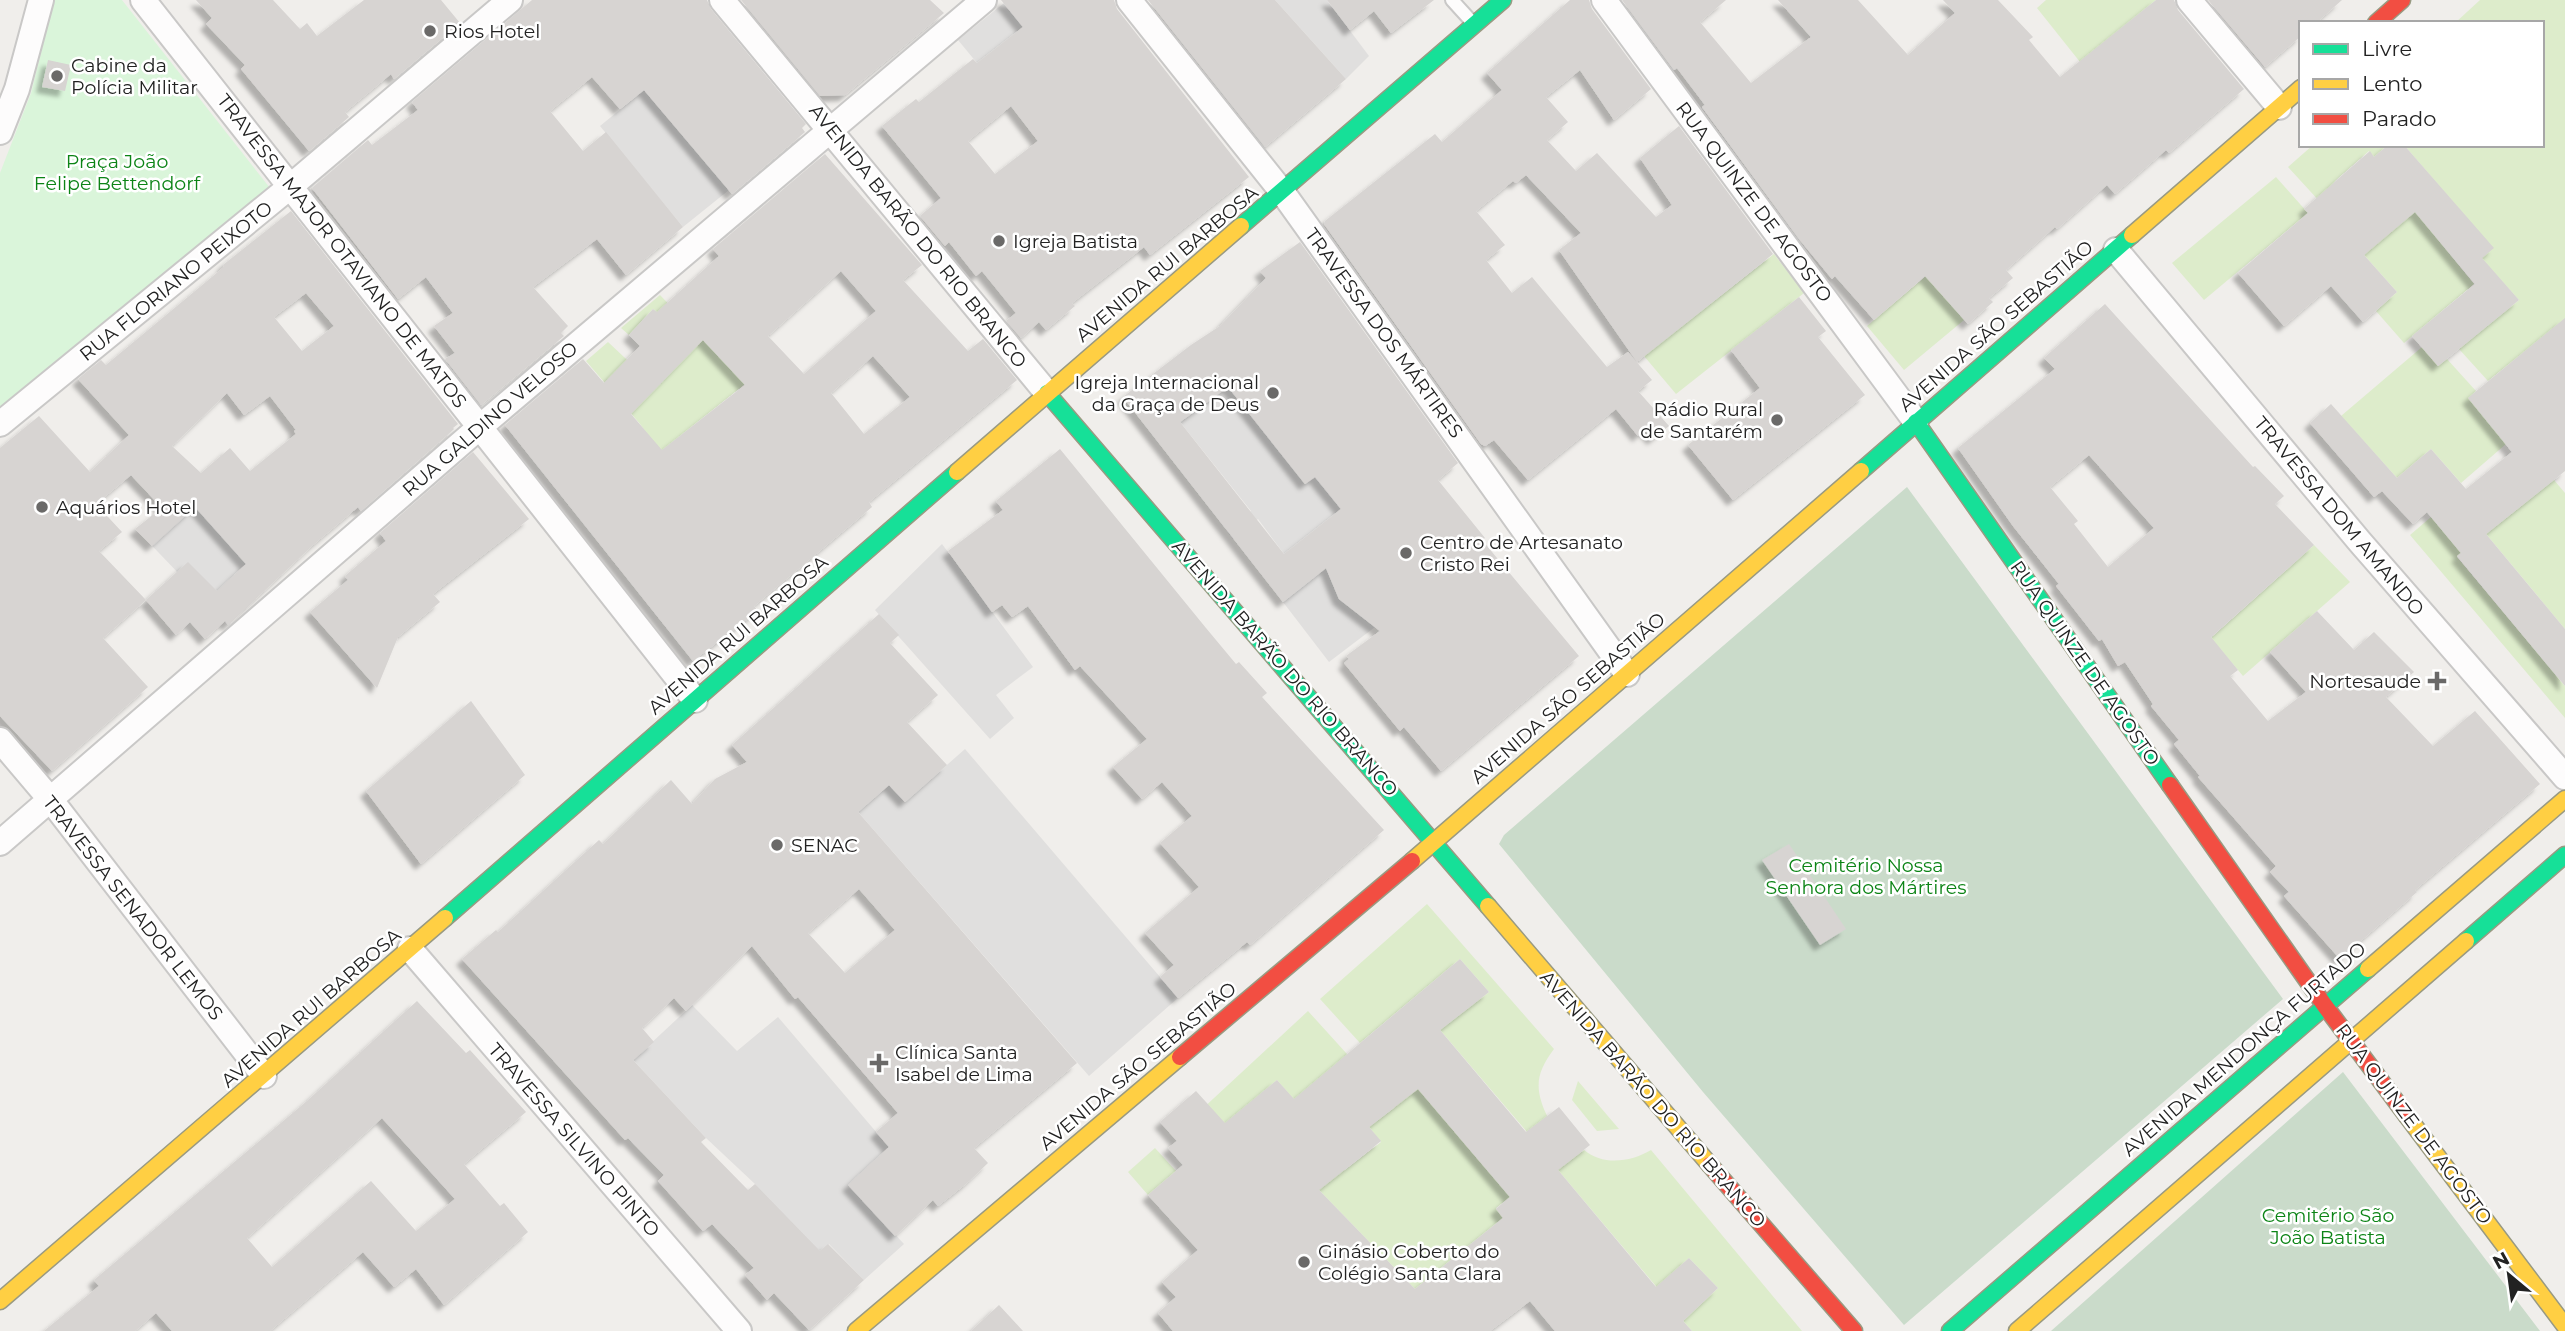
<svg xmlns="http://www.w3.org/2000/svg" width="2565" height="1331" viewBox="0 0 2565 1331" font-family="Montserrat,sans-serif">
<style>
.grass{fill:#ddeccb}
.cemetery{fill:#cadbca}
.park{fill:#daf5da}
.parking{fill:#e0dfde}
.building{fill:#d7d4d2;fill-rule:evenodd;filter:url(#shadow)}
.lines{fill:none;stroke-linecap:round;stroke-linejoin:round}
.lane-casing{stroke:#c9c8c7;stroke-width:16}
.street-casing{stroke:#c9c8c7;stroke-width:28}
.fast-casing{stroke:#999a82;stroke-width:19}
.slow-casing{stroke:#999a82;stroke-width:19}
.jam-casing{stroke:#999a82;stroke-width:19}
.lane{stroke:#fdfcfc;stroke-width:12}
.street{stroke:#fdfcfc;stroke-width:24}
.fast{stroke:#16e098;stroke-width:16}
.slow{stroke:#ffcf43;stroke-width:16}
.jam{stroke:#f24e42;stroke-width:16}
.poi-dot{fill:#6a6968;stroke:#fff;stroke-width:2.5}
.labels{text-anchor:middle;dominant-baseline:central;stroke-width:5;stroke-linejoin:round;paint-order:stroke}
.poi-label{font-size:19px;fill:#222;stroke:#fff;text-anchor:start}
.park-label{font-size:19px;fill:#0c8416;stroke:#fff}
.street-label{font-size:19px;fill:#222;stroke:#fff}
</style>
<defs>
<filter id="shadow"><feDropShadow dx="-6" dy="6" stdDeviation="2" flood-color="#0004"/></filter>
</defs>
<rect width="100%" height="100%" fill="#f0eeeb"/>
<path class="grass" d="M 2046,0 L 2156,0 L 2080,62 L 2037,8 Z
M 2480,0 L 2565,0 L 2565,319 L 2488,381 L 2459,349 L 2519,300 L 2481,258 L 2493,248 L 2404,145 L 2542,145 L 2542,23 L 2455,23 Z
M 2313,145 L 2388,145 L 2374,157 L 2369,151 L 2336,180 L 2321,203 L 2288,167 Z
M 2276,177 L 2308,213 L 2204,300 L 2172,263 Z
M 2409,204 L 2474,284 L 2404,343 L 2376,311 L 2397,292 L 2364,255 Z
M 1774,254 L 1804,293 L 1676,394 L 1644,356 Z
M 1926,276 L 1964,320 L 1904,370 L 1867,326 Z
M 660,295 L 745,384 L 660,452 L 640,424 L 586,361 L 608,342 L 656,387 L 694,348 L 653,309 L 629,335 L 621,328 Z
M 2422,347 L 2438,366 L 2447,359 L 2476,391 L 2469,398 L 2506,444 L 2461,483 L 2431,449 L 2397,478 L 2341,416 Z
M 2554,480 L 2565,493 L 2565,629 L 2486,534 Z
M 2431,517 L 2461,553 L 2457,557 L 2565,686 L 2565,718 L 2410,535 Z
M 2314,545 L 2350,582 L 2243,676 L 2211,638 Z
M 1427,904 L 1554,1049 C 1536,1073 1534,1088 1547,1116 L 1539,1146 L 1440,1030 L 1489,992 L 1460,959 L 1360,1043 L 1320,999 Z
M 1308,1011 L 1347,1054 L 1329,1140 L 1277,1080 L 1234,1117 L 1286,1176 L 1200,1111 Z
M 1409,1078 L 1510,1197 L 1496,1208 L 1503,1218 L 1415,1289 L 1316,1187 L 1341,1167 L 1345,1170 L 1381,1142 L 1369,1127 L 1394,1108 Z
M 1578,1081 L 1619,1129 L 1597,1131 L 1572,1100 Z
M 1155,1148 L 1176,1171 L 1148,1195 L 1128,1172 Z
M 1584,1150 C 1603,1166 1631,1162 1651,1150 L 1802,1331 L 1692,1331 L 1683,1321 L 1718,1288 L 1689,1258 L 1679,1267 L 1671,1304 L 1547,1157 L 1552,1152 L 1564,1165 Z"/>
<path class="cemetery" d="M 1907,487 L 2283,999 L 1904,1325 L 1703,1092 L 1499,844 L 1504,835 Z
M 2343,1072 L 2540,1331 L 2051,1331 Z"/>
<path class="park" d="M 54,0 L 122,0 L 270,188 L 0,412 L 0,173 L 31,93 Z"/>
<path class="parking" d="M 1275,0 L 1327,0 L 1369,56 L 1346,79 Z
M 1004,3 L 1023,27 L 977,63 L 958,40 Z
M 644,90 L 729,190 L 683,227 L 600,126 Z
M 1223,379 L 1305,484 L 1353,447 L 1330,495 L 1341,509 L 1284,554 L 1258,519 L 1233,539 L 1226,530 L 1251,511 L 1180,422 L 1209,401 Z
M 192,483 L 257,555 L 234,575 L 256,599 L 228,625 L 136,529 Z
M 942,544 L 1033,667 L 996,695 L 1014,718 L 990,739 L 875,610 Z
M 1326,568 L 1339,599 L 1375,627 L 1329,662 L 1283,602 Z
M 965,749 L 1178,998 L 1089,1076 L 858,812 L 889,785 L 905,802 Z
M 692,1005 L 737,1051 L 778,1017 L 889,1147 L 849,1185 L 904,1244 L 864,1280 L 829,1244 L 809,1261 L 755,1184 L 706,1138 L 633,1060 Z"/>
<path class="building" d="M 196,0 L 273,0 L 300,29 L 307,23 L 317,36 L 364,0 L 441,0 L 460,23 L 394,79 L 391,74 L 345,112 L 349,117 L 309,151 L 241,69 L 245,65 L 206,24 L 212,18 Z
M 532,0 L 707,0 L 711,9 L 806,124 L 802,128 L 805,132 L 732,194 L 644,90 L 620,109 L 592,77 L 550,111 L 583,151 L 606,132 L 683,227 L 626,275 L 597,239 L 533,287 L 568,326 L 561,333 L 564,336 L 481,405 L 445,359 L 455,353 L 434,326 L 453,313 L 426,277 L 398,299 L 312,188 L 368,140 L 372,145 L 418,110 L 412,102 Z
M 741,0 L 930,0 L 944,13 L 845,95 L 820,96 Z
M 1001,0 L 1114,0 L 1117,9 L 1249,177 L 1150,255 L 1144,247 L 1072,303 L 1075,306 L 1046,330 L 1039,322 L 1021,338 L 1006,321 L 1016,313 L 982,271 L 976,276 L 949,242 L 945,246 L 920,216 L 941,198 L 882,126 L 916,99 L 919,102 L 973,59 L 977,63 L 1023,27 ZM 1011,106 L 1038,141 L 995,174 L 968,141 Z
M 1148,0 L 1275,0 L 1346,79 L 1265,147 Z
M 1327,0 L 1434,0 L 1391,33 L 1374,11 L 1350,30 Z
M 1570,0 L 1589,0 L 1592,9 L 1651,89 L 1614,120 L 1580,70 L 1546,97 L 1568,122 L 1547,140 L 1576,171 L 1597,153 L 1656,217 L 1672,205 L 1640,158 L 1679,126 L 1773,254 L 1637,362 L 1559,250 L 1581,233 L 1526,175 L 1516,183 L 1513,181 L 1476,211 L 1505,245 L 1486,260 L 1512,293 L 1532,277 L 1607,367 L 1628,352 L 1652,380 L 1638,391 L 1669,426 L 1653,439 L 1645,430 L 1638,436 L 1616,409 L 1528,480 L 1494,440 L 1485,446 L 1481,444 L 1324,224 L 1325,221 L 1435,134 L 1442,142 L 1502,90 L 1487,73 Z
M 1622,0 L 1726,0 L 1700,22 L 1751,83 L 1811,37 L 1778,0 L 1858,0 L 1908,55 L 1955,13 L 1943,0 L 1998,0 L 2033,37 L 2029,40 L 2060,77 L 2156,0 L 2174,0 L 2178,10 L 2244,89 L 2169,153 L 2166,150 L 2115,194 L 2107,185 L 2057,229 L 2055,227 L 2006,270 L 2013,278 L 1989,298 L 1993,302 L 1968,324 L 1925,276 L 1874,320 L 1835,276 L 1832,279 L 1799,239 L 1702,107 L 1705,105 L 1677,68 L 1674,70 Z
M 2208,0 L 2342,0 L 2316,23 L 2301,23 L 2301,36 L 2265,67 Z
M 48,60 L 71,65 L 65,91 L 42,87 Z
M 2388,145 L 2404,145 L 2494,248 L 2482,258 L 2519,300 L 2438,366 L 2412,336 L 2475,284 L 2415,212 L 2364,255 L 2397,292 L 2363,322 L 2331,286 L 2284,326 L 2238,273 L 2308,213 L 2304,209 L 2370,151 L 2374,157 Z
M 825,154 L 922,265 L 903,280 L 968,351 L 983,339 L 1017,380 L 869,502 L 872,507 L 754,606 L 758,611 L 693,661 L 505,425 L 583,359 L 604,383 L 640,346 L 629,335 L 653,309 L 657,312 L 719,256 L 713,249 ZM 841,271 L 876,311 L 804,374 L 768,336 ZM 703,340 L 745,385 L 662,450 L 631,414 ZM 873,356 L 910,397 L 864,434 L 831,393 Z
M 291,211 L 458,424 L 453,428 L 454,429 L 361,511 L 358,507 L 313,545 L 228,625 L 225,621 L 205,639 L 190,622 L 176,635 L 146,600 L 103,638 L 148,687 L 52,771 L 0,716 L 0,448 L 39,416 L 90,472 L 129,435 L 78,379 L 101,360 L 106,365 L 224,267 L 223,265 ZM 306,293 L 334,326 L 302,351 L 274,317 ZM 227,393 L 244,415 L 270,396 L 296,430 L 294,431 L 296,434 L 250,471 L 230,448 L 201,473 L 172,446 ZM 131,475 L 162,508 L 135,529 L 152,546 L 195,507 L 246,564 L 217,591 L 188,562 L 146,600 L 99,551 L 122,532 L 96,504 Z
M 1300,242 L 1458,463 L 1438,480 L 1485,538 L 1482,540 L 1579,656 L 1441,771 L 1404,727 L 1400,731 L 1344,663 L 1349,659 L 1346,656 L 1380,631 L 1339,599 L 1326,568 L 1283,602 L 1123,397 L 1191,345 L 1220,326 L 1266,278 L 1260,271 ZM 1228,387 L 1305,484 L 1315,477 L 1341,509 L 1284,554 L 1180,422 Z
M 1799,297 L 1826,331 L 1818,337 L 1865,395 L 1733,500 L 1688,445 L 1760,388 L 1731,350 Z
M 2105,304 L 2253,467 L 2255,466 L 2284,496 L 2275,504 L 2314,545 L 2211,637 L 2238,670 L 2230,676 L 2268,721 L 2306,692 L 2270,652 L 2317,611 L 2354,650 L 2374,632 L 2414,672 L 2386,697 L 2433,746 L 2475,711 L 2540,784 L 2415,890 L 2417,892 L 2340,959 L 2284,896 L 2289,892 L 2270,872 L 2276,866 L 2198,777 L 2200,776 L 2174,744 L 2179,740 L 2151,706 L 2153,704 L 2125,662 L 2118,666 L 2102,639 L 2099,641 L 2056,586 L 2059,584 L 2013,526 L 1958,448 L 2055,369 L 2044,358 ZM 2089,455 L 2154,528 L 2108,567 L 2074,524 L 2078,521 L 2050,487 Z
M 2565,318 L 2565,471 L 2486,534 L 2565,629 L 2565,686 L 2457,556 L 2461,553 L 2427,512 L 2413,524 L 2382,491 L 2374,497 L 2310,423 L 2331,404 L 2397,478 L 2431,449 L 2466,489 L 2512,452 L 2468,398 Z
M 1060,449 L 1206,628 L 1236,664 L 1239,662 L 1267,693 L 1262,697 L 1384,830 L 1250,945 L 1247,942 L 1178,998 L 1160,977 L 1174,965 L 1145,933 L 1199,887 L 1160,843 L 1192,816 L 1162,782 L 1142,799 L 1113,767 L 1147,739 L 1080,666 L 1075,670 L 1028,606 L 1012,617 L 1002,605 L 992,612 L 948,551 L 1003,510 L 996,501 Z
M 473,452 L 529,519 L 433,594 L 440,602 L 398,637 L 377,688 L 310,612 L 348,580 L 345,576 L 386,541 L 380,533 Z
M 879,614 L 899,635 L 890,643 L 938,695 L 907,722 L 947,765 L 905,802 L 889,785 L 858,812 L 1077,1063 L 974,1148 L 988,1163 L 967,1183 L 938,1206 L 933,1200 L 895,1236 L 848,1185 L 889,1147 L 876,1132 L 898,1113 L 798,997 L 795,999 L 752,946 L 686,1011 L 674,998 L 642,1028 L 654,1042 L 633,1060 L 706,1138 L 701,1142 L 748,1190 L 755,1184 L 820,1251 L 828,1244 L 864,1280 L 809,1330 L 774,1293 L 767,1300 L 745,1275 L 754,1268 L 712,1224 L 703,1231 L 658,1181 L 664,1175 L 628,1138 L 625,1140 L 462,959 L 496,930 L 498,932 L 599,840 L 603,844 L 671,780 L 692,804 L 715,779 L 747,762 L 732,745 ZM 859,889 L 895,930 L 845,973 L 808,933 Z
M 471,701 L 525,775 L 421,864 L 366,791 Z
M 1789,844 L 1846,929 L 1820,945 L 1762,860 Z
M 1460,959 L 1489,992 L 1440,1030 L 1526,1132 L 1559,1107 L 1590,1145 L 1558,1170 L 1656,1287 L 1689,1258 L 1718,1288 L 1683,1321 L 1692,1331 L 1555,1331 L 1530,1301 L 1490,1331 L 1173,1331 L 1158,1313 L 1176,1297 L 1162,1282 L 1198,1250 L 1148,1195 L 1183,1165 L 1168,1148 L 1177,1141 L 1160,1122 L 1196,1091 L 1225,1123 L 1277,1080 L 1294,1099 ZM 1418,1089 L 1510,1197 L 1496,1209 L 1503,1218 L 1415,1289 L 1319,1190 L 1381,1141 L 1369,1127 Z
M 417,1001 L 466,1053 L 470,1050 L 526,1112 L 464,1164 L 500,1206 L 504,1203 L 528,1232 L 444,1305 L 416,1269 L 394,1287 L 363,1252 L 270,1331 L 172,1331 L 156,1313 L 135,1331 L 44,1331 L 99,1286 L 94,1280 L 307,1101 ZM 382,1118 L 455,1199 L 416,1231 L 371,1181 L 272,1267 L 247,1238 Z
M 999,1305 L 1023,1331 L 971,1331 Z"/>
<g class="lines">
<defs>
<path id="lane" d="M 1452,0 L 1472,22"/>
<path id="street" d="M 143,0 L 695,700
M 722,0 L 1047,393
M 1129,0 L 1283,193 L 1627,674
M 1604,0 L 1916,422
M 2189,0 L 2279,107
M 0,132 L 17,89 L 41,0
M 2116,250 L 2360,542 L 2565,777
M 0,424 L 291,186 L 510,0
M 0,740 L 50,799 L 264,1076
M 0,843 L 481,426 L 984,0
M 410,949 L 739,1331"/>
<path id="fast" d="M 1241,226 L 1503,0
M 1047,393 L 1488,906
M 1916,422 L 2170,785
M 1861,471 L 2132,235
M 445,918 L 957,472
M 2466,941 L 2565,855
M 1950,1331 L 2368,969"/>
<path id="slow" d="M 2132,235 L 2301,88
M 957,472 L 1241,226
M 1412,861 L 1861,471
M 1488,906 L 1710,1165
M 2368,969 L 2565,799
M 2407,1116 L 2565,1326
M 0,1301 L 445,918
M 856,1331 L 1180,1057
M 2017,1331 L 2466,941"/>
<path id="jam" d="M 2376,23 L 2402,0
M 2170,785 L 2325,1006 L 2407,1116
M 1180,1057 L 1412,861
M 1710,1165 L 1854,1331"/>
</defs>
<use href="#lane" class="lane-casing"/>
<use href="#street" class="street-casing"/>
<use href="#fast" class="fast-casing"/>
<use href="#slow" class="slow-casing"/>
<use href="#jam" class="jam-casing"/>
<use href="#lane" class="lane"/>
<use href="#street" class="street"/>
<use href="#fast" class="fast"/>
<use href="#slow" class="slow"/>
<use href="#jam" class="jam"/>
</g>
<g class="poi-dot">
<circle cx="430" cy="31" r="7"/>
<circle cx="57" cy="76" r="7"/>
<circle cx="999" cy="241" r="7"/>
<circle cx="1273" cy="393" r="7"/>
<circle cx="1777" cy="420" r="7"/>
<circle cx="42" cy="507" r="7"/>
<circle cx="1406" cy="553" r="7"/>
<path d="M2433.5 670.5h7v7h7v7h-7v7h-7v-7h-7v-7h7z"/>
<circle cx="777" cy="845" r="7"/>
<path d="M875.5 1052.5h7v7h7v7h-7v7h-7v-7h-7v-7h7z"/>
<circle cx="1304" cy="1262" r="7"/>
</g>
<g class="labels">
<g class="poi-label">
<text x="444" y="31">Rios Hotel</text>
<text x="71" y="65">Cabine da<tspan x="71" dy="22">Polícia Militar</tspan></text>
<text x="1013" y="241">Igreja Batista</text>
<text x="1259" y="382" text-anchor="end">Igreja Internacional<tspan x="1259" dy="22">da Graça de Deus</tspan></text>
<text x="1763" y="409" text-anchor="end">Rádio Rural<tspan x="1763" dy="22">de Santarém</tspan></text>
<text x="56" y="507">Aquários Hotel</text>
<text x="1420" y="542">Centro de Artesanato<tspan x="1420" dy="22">Cristo Rei</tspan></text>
<text x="2421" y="681" text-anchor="end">Nortesaude</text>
<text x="791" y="845">SENAC</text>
<text x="895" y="1052">Clínica Santa<tspan x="895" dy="22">Isabel de Lima</tspan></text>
<text x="1318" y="1251">Ginásio Coberto do<tspan x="1318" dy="22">Colégio Santa Clara</tspan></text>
</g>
<g class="park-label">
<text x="117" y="161">Praça João<tspan x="117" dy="22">Felipe Bettendorf</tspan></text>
<text x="1866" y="865">Cemitério Nossa<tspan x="1866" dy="22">Senhora dos Mártires</tspan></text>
<text x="2328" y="1215">Cemitério São<tspan x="2328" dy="22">João Batista</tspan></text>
</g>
<g class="street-label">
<text transform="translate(1754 202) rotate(53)">RUA QUINZE DE AGOSTO</text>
<text transform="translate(918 236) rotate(51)">AVENIDA BARÃO DO RIO BRANCO</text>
<text transform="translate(342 251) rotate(52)">TRAVESSA MAJOR OTAVIANO DE MATOS</text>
<text transform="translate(1167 264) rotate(-40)">AVENIDA RUI BARBOSA</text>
<text transform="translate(176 281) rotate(-39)">RUA FLORIANO PEIXOTO</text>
<text transform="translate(1996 326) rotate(-41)">AVENIDA SÃO SEBASTIÃO</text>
<text transform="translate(1384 333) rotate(54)">TRAVESSA DOS MÁRTIRES</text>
<text transform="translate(490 419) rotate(-41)">RUA GALDINO VELOSO</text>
<text transform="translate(2339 516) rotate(50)">TRAVESSA DOM AMANDO</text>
<text transform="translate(738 635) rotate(-41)">AVENIDA RUI BARBOSA</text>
<text transform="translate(2085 663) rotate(55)">RUA QUINZE DE AGOSTO</text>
<text transform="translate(1285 668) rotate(49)">AVENIDA BARÃO DO RIO BRANCO</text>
<text transform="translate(1568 698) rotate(-41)">AVENIDA SÃO SEBASTIÃO</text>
<text transform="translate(133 908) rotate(52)">TRAVESSA SENADOR LEMOS</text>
<text transform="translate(311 1008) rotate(-41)">AVENIDA RUI BARBOSA</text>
<text transform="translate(2244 1049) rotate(-41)">AVENIDA MENDONÇA FURTADO</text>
<text transform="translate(1138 1066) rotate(-40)">AVENIDA SÃO SEBASTIÃO</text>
<text transform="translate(1653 1099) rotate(49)">AVENIDA BARÃO DO RIO BRANCO</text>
<text transform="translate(2414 1124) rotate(53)">RUA QUINZE DE AGOSTO</text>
<text transform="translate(574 1140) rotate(49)">TRAVESSA SILVINO PINTO</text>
</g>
</g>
<rect x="2299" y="21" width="245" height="126" fill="#ffffff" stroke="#a7a7a7" stroke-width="2"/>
<rect x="2313" y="44" width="35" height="10" fill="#16e098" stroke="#a7a7a7" stroke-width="2"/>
<text x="2362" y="56" font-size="21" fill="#222222">Livre</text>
<rect x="2313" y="79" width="35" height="10" fill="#ffcf43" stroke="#a7a7a7" stroke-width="2"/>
<text x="2362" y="91" font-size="21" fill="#222222">Lento</text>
<rect x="2313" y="114" width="35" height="10" fill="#f24e42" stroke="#a7a7a7" stroke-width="2"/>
<text x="2362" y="126" font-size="21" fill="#222222">Parado</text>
<g transform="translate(2509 1275) rotate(331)" stroke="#ffffff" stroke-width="5" paint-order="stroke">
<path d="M0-5L12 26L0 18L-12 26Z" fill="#222222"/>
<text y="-10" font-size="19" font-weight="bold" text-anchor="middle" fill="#222222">N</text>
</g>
</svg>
